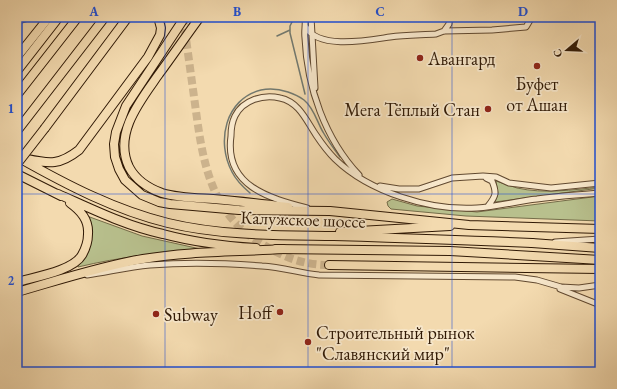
<svg xmlns="http://www.w3.org/2000/svg" width="617" height="389" viewBox="0 0 617 389" font-family="'EB Garamond',serif">
<style>
.grass{fill:#b8c08d;stroke:#746c49}
.lines{fill:none;stroke-linecap:round;stroke-linejoin:round}
.stream{stroke:#72786e;stroke-width:1.5}
.trunk-tunnel{stroke:#ccb38d;stroke-width:8;stroke-dasharray:8 4;stroke-linecap:butt}
.minor-casing{stroke:#614930;stroke-width:7}
.tertiary-casing{stroke:#614930;stroke-width:8}
.primary-casing{stroke:#301905;stroke-width:10}
.trunk-casing{stroke:#301905;stroke-width:10}
.minor{stroke:#f7e7cb;stroke-width:5}
.tertiary{stroke:#f7e7cb;stroke-width:6}
.primary{stroke:#f3daaf;stroke-width:8}
.trunk{stroke:#f3daaf;stroke-width:8}
.primary-bridge-casing{stroke:#301905;stroke-width:10;stroke-linecap:butt}
.primary-bridge{stroke:#f3daaf;stroke-width:8}
.grid{fill:none;stroke:#1d4ed8;stroke-width:1;stroke-opacity:0.55}
.poi-dot{fill:#8f2418;stroke:#f7e7cb;stroke-width:1.5}
.labels{text-anchor:middle;dominant-baseline:central;stroke-width:3.5;stroke-linejoin:round;paint-order:stroke}
.poi-label{font-size:18px;fill:#301905;stroke:#f7e7cb;text-anchor:start}
.street-label{font-size:18px;fill:#301905;stroke:#f7e7cb}
.neatline{fill:none;stroke:#1d4ed8;stroke-width:1.5}
.grid-label{font-size:13px;text-anchor:middle;font-weight:bold;fill:#1d4ed8}
</style>
<rect width="100%" height="100%" fill="#f3daaf"/>
<filter id="stains"><feTurbulence type="fractalNoise" baseFrequency=".005" numOctaves="4"/><feColorMatrix values="0 0 0 0 .2 0 0 0 0 .09 0 0 0 0 .02 0 0 0 .5 -.17"/></filter>
<radialGradient id="worn" r=".72"><stop offset=".6" stop-color="#630" stop-opacity="0"/><stop offset="1" stop-color="#630" stop-opacity=".3"/></radialGradient>
<path class="grass" d="M 496,181 C 503,183 510,186 517,188 C 544,194 572,190 600,187 L 600,188 L 495,202 L 498,194 Z
M 600,196 L 600,221 L 466,216 L 391,209 L 388,206 L 387,202 L 392,199 L 417,206 L 477,212 Z
M 87,216 L 142,236 L 205,250 C 162,252 120,257 78,267 L 78,265 L 84,257 Z"/>
<g class="lines">
<path class="stream" d="M 291,17 L 293,20 L 290,26 L 290,33 L 305,94
M 277,36 L 290,30
M 250,193 C 243,187 236,180 232,172 C 216,142 225,99 261,90 C 270,88 279,89 288,92 C 294,94 300,97 304,100 C 314,108 317,122 323,132 C 328,141 334,149 340,157"/>
<path class="trunk-tunnel" d="M 183,17 C 187,46 191,75 195,104 C 203,163 210,217 269,248 C 288,259 307,265 329,265"/>
<defs>
<path id="minor" d="M 305,17 C 306,24 304,31 305,38 C 307,87 325,139 359,175
M 311,17 L 315,88
M 306,27 C 318,50 369,40 390,37 C 405,35 421,35 436,34 L 444,31 L 492,30 L 526,27 L 532,17
M 444,31 L 449,24 L 450,17
M 486,178 L 492,181 C 497,193 496,196 488,206
M 380,186 L 399,189 L 419,189 L 452,178 L 483,176 L 496,177 L 509,183 L 551,188 L 600,183
M 307,208 C 269,198 224,186 231,136 C 231,129 232,122 235,116 C 243,100 263,94 280,98 C 299,102 306,120 316,135 C 322,144 328,152 335,159 C 369,192 430,211 477,208 C 497,207 517,201 537,199 C 558,196 579,195 600,193
M 555,242 L 600,239
M 87,275 C 108,272 128,267 150,265 C 187,262 225,263 262,266 C 282,267 300,273 319,275 L 515,277 L 537,280 L 561,287 L 579,288 L 600,285
M 560,289 L 600,305"/>
<path id="tertiary" d="M 17,21 L 30,17"/>
<path id="primary" d="M 17,57 L 49,17
M 45,128 L 128,17
M 19,158 C 67,185 115,210 168,223 C 222,236 279,235 334,236 C 400,238 466,240 532,243
M 27,159 C 50,164 60,165 79,150 L 148,57 L 160,35 L 161,28 L 158,17
M 17,174 L 61,196
M 58,194 C 92,209 126,226 163,234 C 193,242 225,246 256,248
M 340,232 L 450,226
M 276,249 L 450,251 L 600,260
M 17,282 C 34,277 73,271 82,255 C 86,248 88,241 88,234 C 89,220 81,211 70,203"/>
<path id="trunk" d="M 185,17 L 126,106 L 116,132 L 114,144 L 115,157 L 119,169 L 125,180 L 142,195 L 159,202 L 170,204 L 239,210 L 330,211 L 469,225 L 600,229
M 200,17 C 186,36 173,55 159,74 C 141,100 113,133 129,167 C 136,180 148,188 162,193 C 178,198 196,198 213,199 C 238,201 263,204 288,207
M 17,71 L 59,17
M 17,95 L 78,17
M 17,131 L 105,17
M 532,243 L 600,248
M 329,265 L 600,269
M 17,292 C 59,280 101,266 143,259 C 189,251 237,252 283,249"/>
</defs>
<use href="#minor" class="minor-casing"/>
<use href="#tertiary" class="tertiary-casing"/>
<use href="#primary" class="primary-casing"/>
<use href="#trunk" class="trunk-casing"/>
<use href="#minor" class="minor"/>
<use href="#tertiary" class="tertiary"/>
<use href="#primary" class="primary"/>
<use href="#trunk" class="trunk"/>
<defs>
<path id="primary-bridge" d="M 17,164 L 45,128"/>
</defs>
<use href="#primary-bridge" class="primary-bridge-casing"/>
<use href="#primary-bridge" class="primary-bridge"/>
</g>
<path class="grid" d="M 165,17 L 165,372M 308,17 L 308,372M 452,17 L 452,372M 17,194 L 600,194"/>
<g class="poi-dot">
<circle cx="420" cy="58" r="4"/>
<circle cx="537" cy="66" r="4"/>
<circle cx="488" cy="109" r="4"/>
<circle cx="280" cy="312" r="4"/>
<circle cx="156" cy="314" r="4"/>
<circle cx="308" cy="342" r="4"/>
</g>
<g class="labels">
<g class="poi-label">
<text x="428" y="58">Авангард</text>
<text x="537" y="83" text-anchor="middle">Буфет<tspan x="537" dy="21">от Ашан</tspan></text>
<text x="480" y="109" text-anchor="end">Мега Тёплый Cтан</text>
<text x="272" y="312" text-anchor="end">Hoff</text>
<text x="164" y="314">Subway</text>
<text x="316" y="332">Строительный рынок<tspan x="316" dy="21">"Славянский мир"</tspan></text>
</g>
<g class="street-label">
<text transform="translate(303 219) rotate(2)">Калужское шоссе</text>
</g>
</g>
<rect width="617" height="389" fill="none" stroke="#f3daaf" stroke-width="44"/>
<g transform="translate(567 50) rotate(251)" stroke="#f7e7cb" stroke-width="3" paint-order="stroke">
<path d="M0-3L7 15L0 10L-7 15Z" fill="#301905"/>
<text y="-6" font-size="11" font-weight="bold" text-anchor="middle" fill="#301905">С</text>
</g>
<rect x="22" y="22" width="573" height="345" class="neatline"/>
<g class="grid-label">
<text x="94" y="16">A</text>
<text x="237" y="16">B</text>
<text x="380" y="16">C</text>
<text x="523" y="16">D</text>
<text x="11" y="113">1</text>
<text x="11" y="285">2</text>
</g>
<rect width="100%" height="100%" filter="url(#stains)"/>
<rect width="100%" height="100%" fill="url(#worn)"/>
</svg>
